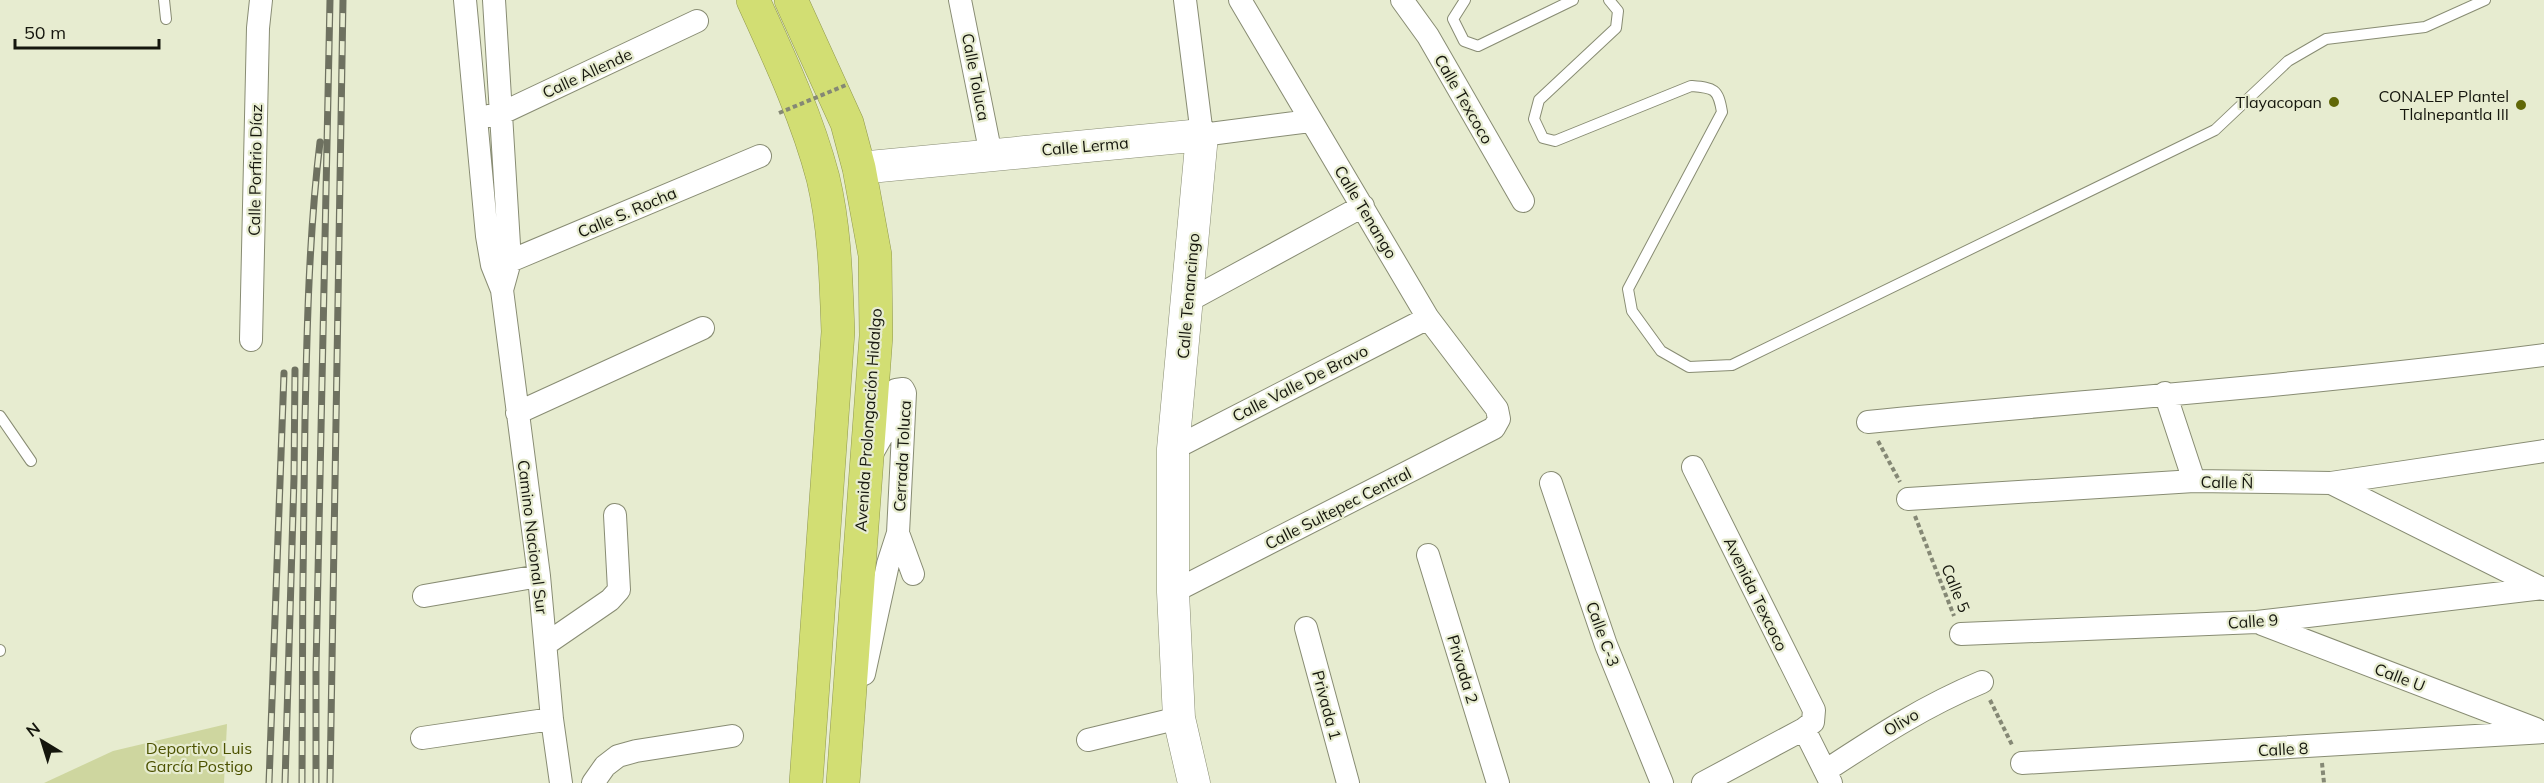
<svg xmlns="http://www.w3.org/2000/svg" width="2544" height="783" font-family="Mulish,sans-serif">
<rect width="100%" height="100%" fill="#e7ecd0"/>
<path fill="#ced69f" d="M227,724l-3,59h-180l69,-32z"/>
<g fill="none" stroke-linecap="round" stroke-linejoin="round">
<defs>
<path id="lane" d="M164,0l2,19
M1465,0l-12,19 11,22 14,5 95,-46
M1609,0l9,11 -2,17 -77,72 -5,19 9,19 12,3 136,-55c23,2 27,2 31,26l-94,177 4,22 29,40 28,16 43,-2 483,-235 73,-69 38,-22 99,-12 60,-27
M0,416l31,45
M0,650v1"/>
<path id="street" d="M465,0l22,236 5,29 10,25 37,286 13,143 9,64
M494,0l16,261 -8,29
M960,0l31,155
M1185,0l17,135 108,-14
M1402,0l26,36 95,165
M489,116l13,-3 195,-92
M498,264l12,-3 250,-105
M1188,301l175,-95
M251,340l7,-312 3,-28
M2165,393l29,88
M517,413l186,-85
M1868,422c226,-22 452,-38 676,-67
M1173,449l255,-131
M870,457l18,-32 8,-35 7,-1 2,4 -7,140 15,41
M1693,467l121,243 -1,12 -9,7 -101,54
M1551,483l55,162 56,138
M2331,483l212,106
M1908,499l286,-18 137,2 213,-32
M1428,555l70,228
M1173,592l321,-164 5,-9 -2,-10 -69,-91 -188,-318
M424,596l115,-20
M2262,624l274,105
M1306,628l42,155
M1961,634l296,-12 287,-34
M546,644l64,-44 9,-10 -4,-75
M864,674l24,-110 10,-31
M1804,729l27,54
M422,738l130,-19
M1088,740l91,-22
M2022,763l522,-31
M1825,771c52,-34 99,-65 157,-89
M593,783l12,-17 13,-10 18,-5 96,-15"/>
<path id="secondary" d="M859,168l343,-33 -29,314v143l6,126 15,65"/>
<path id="highway" d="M753,0c26,57 54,117 70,178 12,50 13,103 15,154l-32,451
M791,0l56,123 12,45 16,87 1,81 -33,447"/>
</defs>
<use href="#lane" stroke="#888c73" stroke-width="12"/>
<use href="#street" stroke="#888c73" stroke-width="24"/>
<use href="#secondary" stroke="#888c73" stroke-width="33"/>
<use href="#highway" stroke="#90984f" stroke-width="34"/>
<path stroke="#858875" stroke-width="4" stroke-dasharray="4.5 3" stroke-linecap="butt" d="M1878,441l22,41
M1915,516l39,100
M1990,700l23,47
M2322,763l2,20"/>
<use href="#lane" stroke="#fff" stroke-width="10"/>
<use href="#street" stroke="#fff" stroke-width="22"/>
<use href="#secondary" stroke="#fff" stroke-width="32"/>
<use href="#highway" stroke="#d2de73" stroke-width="33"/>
<defs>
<path id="rail" d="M269,783l15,-410
M285,783l9,-305 1,-108
M302,783c0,-121 1,-243 3,-364 2,-93 4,-185 15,-277
M316,783v-114l14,-669
M330,783l13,-783"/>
</defs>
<use href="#rail" stroke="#6e7160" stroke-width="7"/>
<use href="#rail" stroke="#e7ecd0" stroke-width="4.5" stroke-dasharray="14" stroke-linecap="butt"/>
<path stroke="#858875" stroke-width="4" stroke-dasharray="4.5 3" stroke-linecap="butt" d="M779,113l67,-28"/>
</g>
<g fill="#606707" stroke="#e7ecd0" stroke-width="2">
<circle cx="2334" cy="102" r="6"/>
<circle cx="2521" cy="105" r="6"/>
</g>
<g text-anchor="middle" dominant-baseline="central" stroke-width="4.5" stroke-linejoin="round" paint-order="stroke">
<g font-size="16" fill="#15160d" stroke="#e7ecd0">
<text transform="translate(587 73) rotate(-25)">Calle Allende</text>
<text transform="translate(976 77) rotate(79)">Calle Toluca</text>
<text transform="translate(1464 99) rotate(60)">Calle Texcoco</text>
<text transform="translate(1085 146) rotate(-5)">Calle Lerma</text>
<text transform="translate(255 170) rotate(-89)">Calle Porfirio Díaz</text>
<text transform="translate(627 212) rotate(-23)">Calle S. Rocha</text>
<text transform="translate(1366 212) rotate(59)">Calle Tenango</text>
<text transform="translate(1188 296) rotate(-85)">Calle Tenancingo</text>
<text transform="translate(1300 383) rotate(-27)">Calle Valle De Bravo</text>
<text transform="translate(868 420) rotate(-86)">Avenida Prolongación Hidalgo</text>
<text transform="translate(902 456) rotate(-87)">Cerrada Toluca</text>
<text transform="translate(2227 482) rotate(1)">Calle Ñ</text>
<text transform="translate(1338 508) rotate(-27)">Calle Sultepec Central</text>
<text transform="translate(533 537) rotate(83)">Camino Nacional Sur</text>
<text transform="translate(1956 588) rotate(68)">Calle 5</text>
<text transform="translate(1756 594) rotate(64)">Avenida Texcoco</text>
<text transform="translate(2253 621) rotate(-4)">Calle 9</text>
<text transform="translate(1603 634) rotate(70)">Calle C-3</text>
<text transform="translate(1463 669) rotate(73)">Privada 2</text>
<text transform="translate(2400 677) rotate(21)">Calle U</text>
<text transform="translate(1327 705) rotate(75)">Privada 1</text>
<text transform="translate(1901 722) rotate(-31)">Olivo</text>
<text transform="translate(2283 749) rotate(-3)">Calle 8</text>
</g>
<g font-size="16" fill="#15160d" stroke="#e7ecd0" text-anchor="end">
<text x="2509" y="96">CONALEP Plantel<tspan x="2509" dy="18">Tlalnepantla III</tspan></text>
<text x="2322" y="102">Tlayacopan</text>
</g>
<g font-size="16" fill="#4c5200" stroke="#e7ecd0">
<text x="199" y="748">Deportivo Luis<tspan x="199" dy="18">García Postigo</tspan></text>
</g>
</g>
<g transform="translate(42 741) rotate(322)" stroke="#e7ecd0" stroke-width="4.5" paint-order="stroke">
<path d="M0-4.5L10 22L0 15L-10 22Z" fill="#15160d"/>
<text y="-9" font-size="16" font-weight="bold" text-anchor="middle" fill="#15160d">N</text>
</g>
<path d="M15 39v9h144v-9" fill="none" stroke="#15160d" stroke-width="3"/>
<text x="24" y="39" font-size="18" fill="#15160d" stroke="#e7ecd0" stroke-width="4.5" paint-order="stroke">50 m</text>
</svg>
